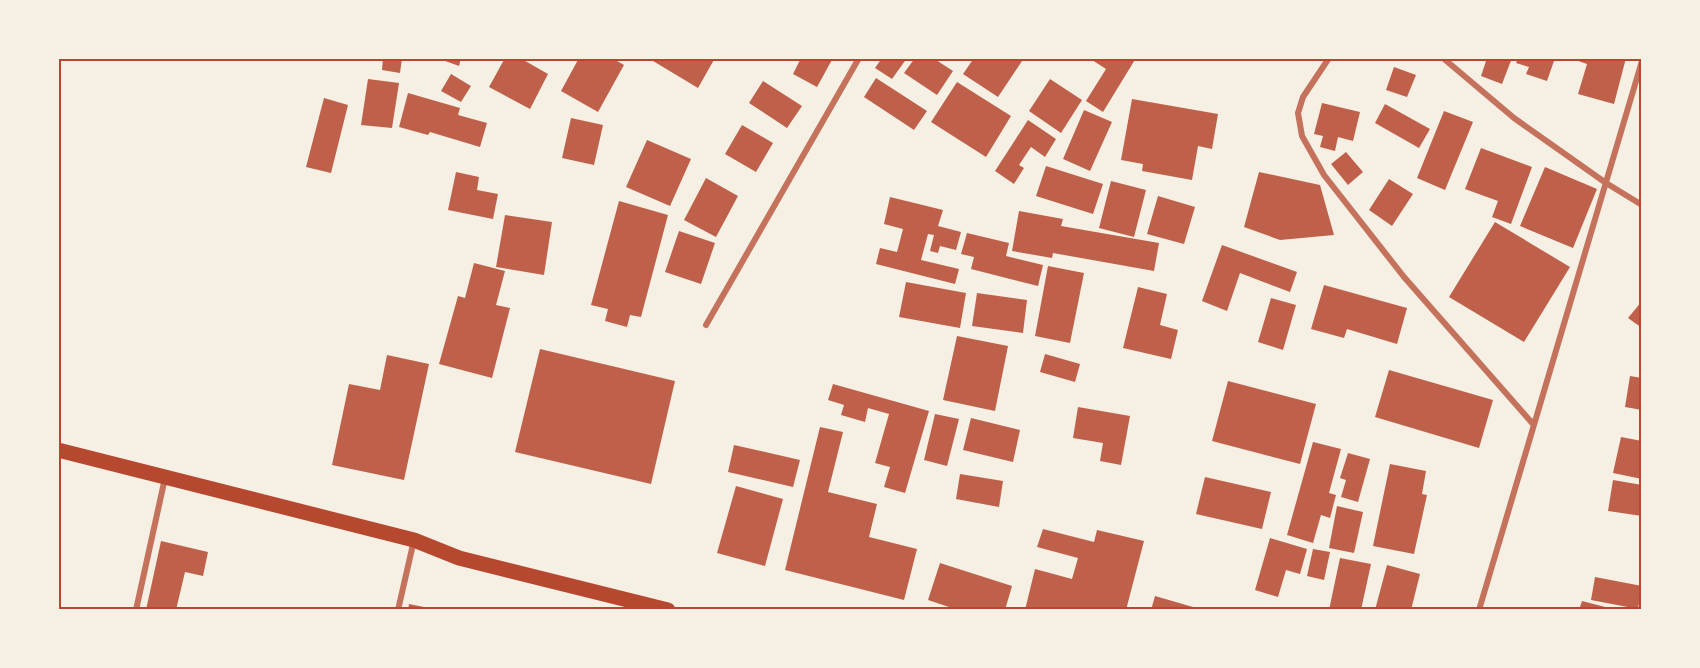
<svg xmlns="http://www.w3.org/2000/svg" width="1700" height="668" font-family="'DM Sans',sans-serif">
<rect width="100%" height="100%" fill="#f6efe4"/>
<path fill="#bf614a" d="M383,58h19l-2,15 -18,-3z
M437,58h24l-2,8z
M505,58h15l28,16 -18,35 -41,-22z
M579,58h33l12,7 -26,47 -37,-21z
M654,58h61l-17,30 -45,-27z
M801,58h32l-16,29 -24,-13z
M882,58h25l-15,21 -17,-11z
M915,58h18l20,13 -16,24 -33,-22z
M974,58h50l-26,39 -35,-23z
M1089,58h47l-33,54 -17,-11 20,-32z
M1487,58h25l-10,26 -21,-8z
M1518,58h37l-8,23 -21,-7 3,-7 -13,-4z
M1570,58h56l-12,46 -36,-10 9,-30z
M1394,67l22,8 -9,22 -21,-7z
M451,74l20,12 -10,16 -20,-11z
M876,78l51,33 -13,19 -50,-33z
M368,79l31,4 -7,45 -31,-3z
M1050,79l32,21 -21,33 -32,-22z
M763,81l39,25 -15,22 -38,-25z
M957,82l54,34 -25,41 -55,-35z
M408,93l52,15 -2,7 29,8 -7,24 -50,-15 -2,3 -29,-8z
M324,98l24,7 -17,68 -25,-6z
M1132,99l86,15 -6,35 -14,-3 -6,34 -50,-9 1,-7 -22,-4z
M1322,103l38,9 -7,29 -15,-4 -3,14 -15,-4 3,-11 -9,-2z
M1385,104l45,25 -11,19 -44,-25z
M1084,110l28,12 -22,49 -27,-12z
M1444,111l29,11 -28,68 -28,-12z
M571,118l32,7 -9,40 -32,-7z
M1028,120l28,19 -11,18 -14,-10 -12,18 5,3 -10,16 -19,-13z
M742,125l31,18 -17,29 -31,-18z
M647,140l44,19 -21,47 -44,-19z
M1481,148l51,19 -21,57 -19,-7 6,-16 -33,-12z
M1346,152l17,20 -15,13 -17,-21z
M1046,166l57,18 -10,30 -57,-18z
M1545,167l52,22 -24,59 -53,-22z
M456,172l23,5 -2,13 21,4 -5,25 -45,-9z
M1259,172l61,13 14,50 -54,5 -36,-13z
M706,178l32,18 -22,41 -32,-17z
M1389,179l24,15 -21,32 -23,-16z
M1111,181l35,9 -12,47 -35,-9z
M1158,196l37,11 -11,37 -37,-10z
M890,197l53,13 -5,16 23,6 -5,18 -16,-4 -2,7 -8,-2 4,-16 -6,-1 -7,26 38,9 -4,15 -79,-20 4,-16 17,4 6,-23 -19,-5z
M619,201l49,14 -27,102 -11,-2 -3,12 -22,-6 3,-12 -17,-4z
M1019,211l44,8 -2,7 98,17 -5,28 -101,-18 -1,5 -40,-7z
M505,215l47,7 -8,53 -48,-8z
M1495,222l75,45 -46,75 -75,-45z
M679,231l36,12 -14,41 -36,-12z
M967,233l42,10 -3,13 37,9 -5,21 -67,-17 3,-12 -13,-3z
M1222,245l75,27 -7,20 -50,-19 -13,38 -25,-10z
M474,263l31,8 -9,34 14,3 -18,70 -53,-14 19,-68 7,2z
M1048,266l36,7 -14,70 -35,-7z
M906,282l60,11 -6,35 -61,-11z
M1324,285l83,23 -10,36 -50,-15 -3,9 -33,-9z
M1138,287l29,7 -7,31 18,5 -7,29 -48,-11z
M977,293l50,7 -4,33 -51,-7z
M1271,298l25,7 -13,45 -25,-8z
M1642,301v27l-14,-10z
M957,336l51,10 -13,65 -52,-11z
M540,349l135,32 -24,103 -136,-32z
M1045,354l35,10 -5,18 -35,-10z
M387,355l42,9 -25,116 -72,-15 17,-81 31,6z
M1389,370l104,30 -14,48 -104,-31z
M1630,376l12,2v32l-17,-3z
M1228,381l88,23 -16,60 -88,-23z
M833,384l96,27 -24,82 -21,-6 6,-20 -15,-4 14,-49 -21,-6 -3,14 -24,-7 3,-10 -16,-5z
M1078,407l52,9 -9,49 -21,-4 3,-18 -30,-5z
M935,414l24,5 -12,47 -23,-6z
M971,418l49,12 -7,32 -50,-12z
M820,427l23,5 -15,60 49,12 -8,33 48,12 -13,51 -119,-30z
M1621,437l21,4v38l-29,-6z
M1313,442l28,7 -12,44 7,2 -6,23 -9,-3 -8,28 -26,-8z
M734,445l66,15 -7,27 -65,-15z
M1348,453l22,6 -12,43 -17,-5 5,-17 -6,-2z
M1390,464l36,7 -4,23 5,1 -13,59 -41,-8z
M960,474l43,7 -4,26 -43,-8z
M1205,477l66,15 -9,37 -66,-15z
M1613,480l29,5v31l-34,-5z
M736,486l47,13 -18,67 -48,-13z
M1337,506l26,6 -9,41 -25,-5z
M1043,529l51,13 3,-12 47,11 -18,69h-101l10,-41 37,10 6,-21 -41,-11z
M1270,538l37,11 -7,25 -14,-4 -8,27 -23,-7z
M161,541l47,11 -5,24 -18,-4 -9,38h-30z
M1313,549l17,3 -6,28 -17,-4z
M1340,558l31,6 -10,46h-32z
M940,563l72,23 -7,24h-47l-30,-10z
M1387,565l33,9 -9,36h-36z
M1595,577l47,9 -4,23 -47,-9z
M1155,596l45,13v1h-49z
M1582,601l31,8v1h-34z
M409,604l20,4v2h-21z"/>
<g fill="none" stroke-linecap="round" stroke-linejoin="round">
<path stroke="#c5725c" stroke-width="6" d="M1329,58l-26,39 -5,16 4,23 22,39 80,102 129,147
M1443,58l71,60 92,65 36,22
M706,325l153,-267
M136,610l29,-132
M398,610l16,-70
M1479,610l163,-549"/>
<path stroke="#b5482f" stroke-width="15" d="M58,450l356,90 45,18 209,52"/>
</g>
<rect width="1700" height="668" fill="none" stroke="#f6efe4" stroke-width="120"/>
<rect x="60" y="60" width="1580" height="548" fill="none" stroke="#b5482f" stroke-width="2"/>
</svg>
